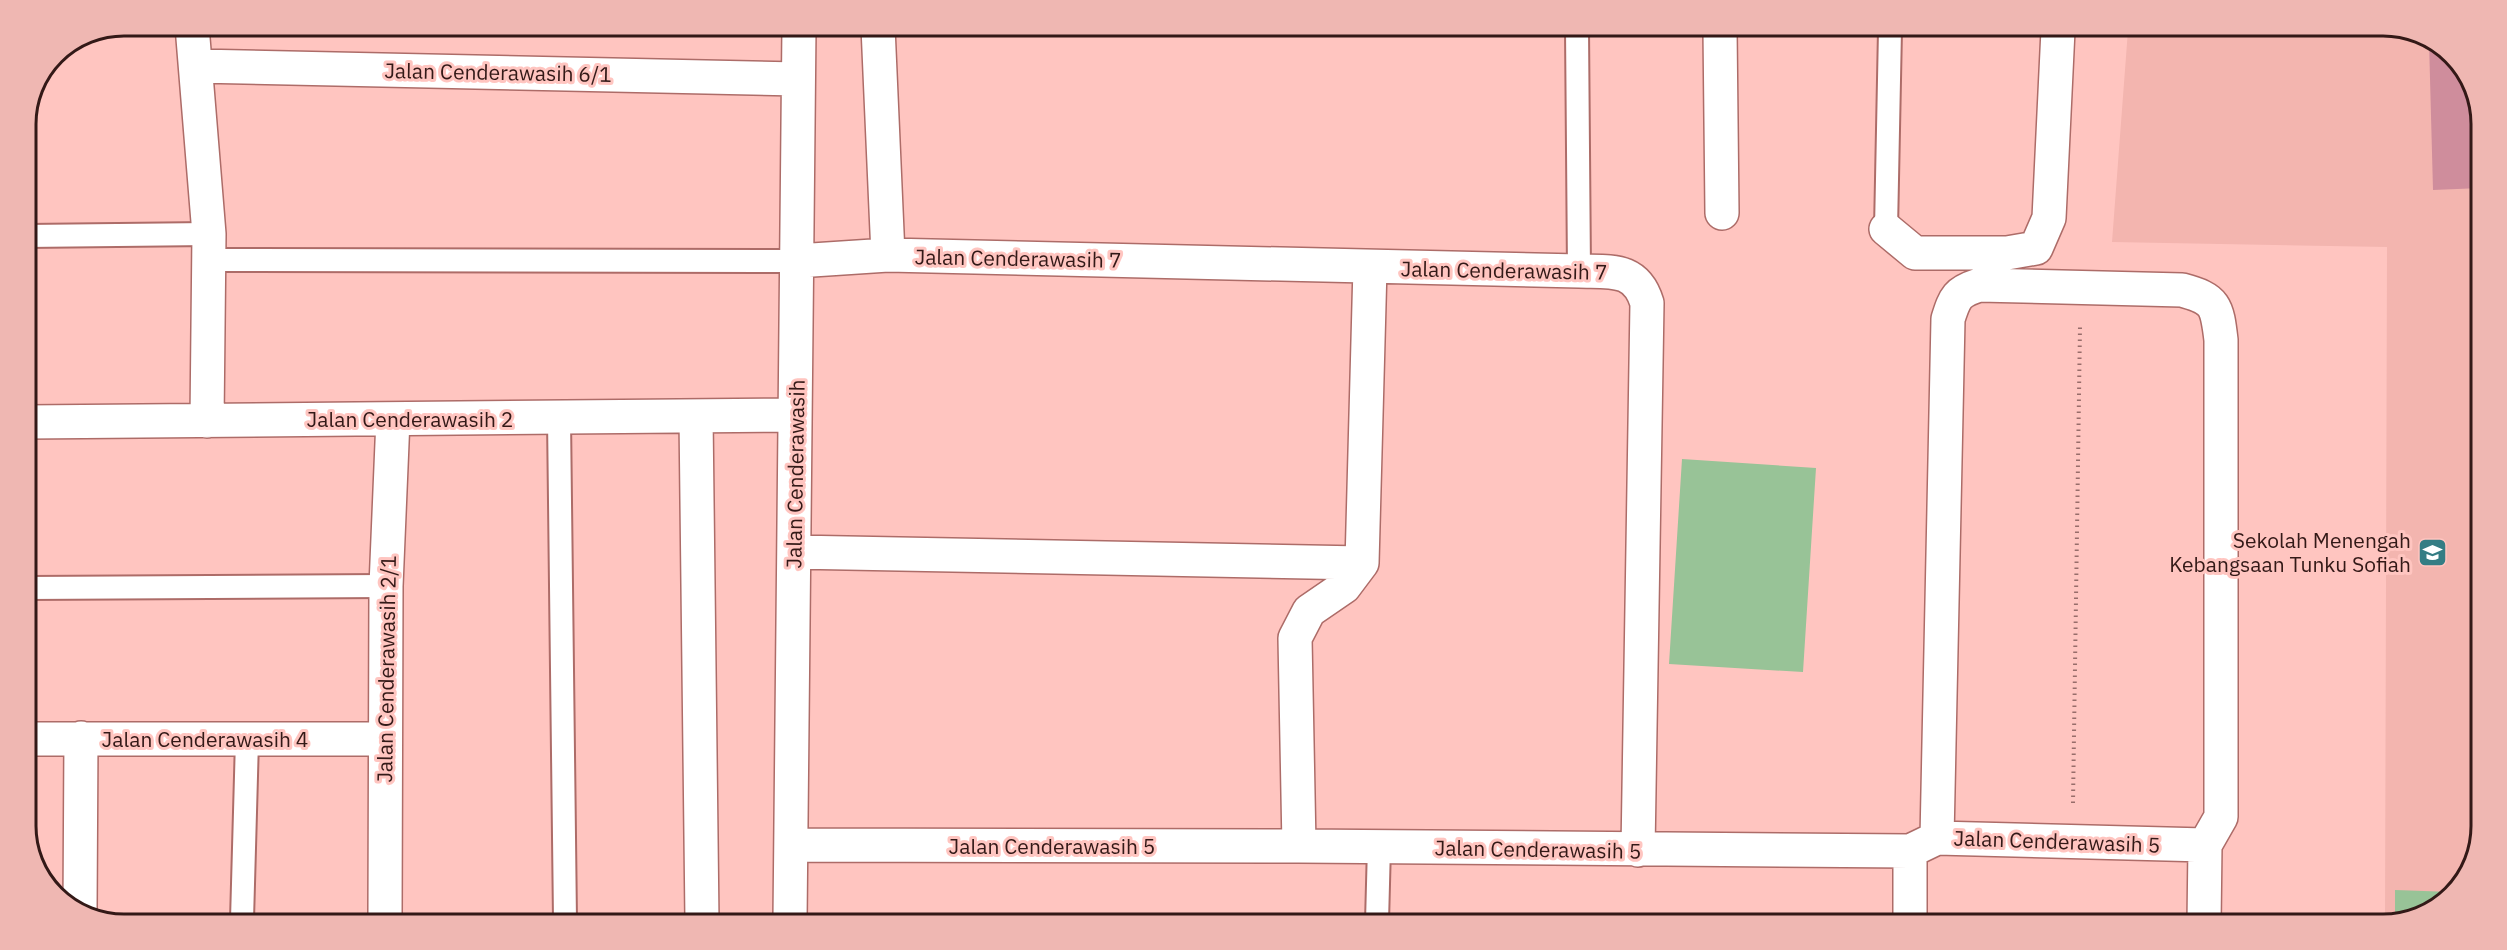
<svg xmlns="http://www.w3.org/2000/svg" width="2507" height="950" font-family="'IBM Plex Sans',sans-serif">
<rect width="100%" height="100%" fill="#ffc5c0"/>
<path fill="#f3b5af" d="M2128,30l287,1 46,33 20,53 -5,741 -33,46 -58,20 2,-677 -275,-5z"/>
<path fill="#98c397" d="M1682,459l134,9 -13,204 -134,-8z
M2395,890l57,2 -9,12 -48,16z"/>
<path fill="#cf8d9c" d="M2429,41l32,23 20,53v71l-48,2z"/>
<g fill="none" stroke-linecap="round" stroke-linejoin="round">
<defs>
<path id="service" d="M1577,29l2,242
M1886,229l4,-199
M26,236l183,-2
M209,260l588,1
M559,418l6,502
M26,588l360,-2
M242,920l5,-180
M1377,922l2,-76"/>
<path id="minor" d="M192,26l17,208 -2,187
M878,27l10,228
M1720,29l2,184
M197,66l601,13
M1886,229l29,24h92l29,-5 13,-30 9,-188
M797,261l91,-6 691,16c32,1 57,-4 68,32l-9,547
M696,416l6,505
M26,422l769,-7
M794,552l568,11
M26,739h359
M1937,838l11,-519c7,-22 9,-27 31,-34l203,5c34,9 35,16 39,50v477l-16,28 -1,79
M791,845l508,1 611,5 27,-13 268,7
M1299,846l-4,-208 14,-27 35,-24 18,-24 8,-296
M1910,851v72
M80,911l1,-173
M385,920l1,-334 7,-167
M790,921l9,-894"/>
</defs>
<use href="#service" stroke="#ad6c68" stroke-width="26"/>
<use href="#minor" stroke="#ad6c68" stroke-width="36"/>
<path stroke="#976d6a" stroke-width="4" stroke-dasharray="1.5 4.5" stroke-linecap="butt" d="M2073,803l7,-476"/>
<use href="#service" stroke="#fff" stroke-width="22"/>
<use href="#minor" stroke="#fff" stroke-width="33"/>
</g>
<defs>
<symbol id="school-square" viewBox="-11 -11 22 22"><rect x="-9" y="-9" width="18" height="18" rx="4" fill="#347d84" stroke="#ffc5c0"/><path d="M0-5L7-2L0 1L-7-2ZM-4 1L0 2.5L4 1V4Q0 6-4 4Z" fill="#fff"/></symbol>
</defs>
<g fill-rule="evenodd">
<use href="#school-square" x="2416" y="536" width="33" height="33"/>
</g>
<g text-anchor="middle" dominant-baseline="central" stroke-width="6" stroke-linejoin="round" paint-order="stroke">
<g font-size="21" fill="#331917" stroke="#ffc5c0">
<text transform="translate(498 72) rotate(1)">Jalan Cenderawasih 6/1</text>
<text transform="translate(1018 258) rotate(1)">Jalan Cenderawasih 7</text>
<text transform="translate(1504 270) rotate(1)">Jalan Cenderawasih 7</text>
<text x="410" y="419">Jalan Cenderawasih 2</text>
<text transform="translate(795 474) rotate(-89)">Jalan Cenderawasih</text>
<text transform="translate(386 669) rotate(-89)">Jalan Cenderawasih 2/1</text>
<text x="205" y="739">Jalan Cenderawasih 4</text>
<text transform="translate(2057 841) rotate(2)">Jalan Cenderawasih 5</text>
<text x="1052" y="846">Jalan Cenderawasih 5</text>
<text transform="translate(1538 849) rotate(1)">Jalan Cenderawasih 5</text>
</g>
<g font-size="21" fill="#331917" stroke="#ffc5c0" text-anchor="end">
<text x="2411" y="540">Sekolah Menengah<tspan x="2411" dy="24">Kebangsaan Tunku Sofiah</tspan></text>
</g>
</g>
<path d="M0 0H2507V950H0ZM124 36H2383A88 88 0 0 1 2471 124V826A88 88 0 0 1 2383 914H124A88 88 0 0 1 36 826V124A88 88 0 0 1 124 36Z" fill="#efb7b2" fill-rule="evenodd"/>
<path fill="none" stroke="#331917" stroke-width="3" d="M124 36H2383A88 88 0 0 1 2471 124V826A88 88 0 0 1 2383 914H124A88 88 0 0 1 36 826V124A88 88 0 0 1 124 36Z"/>
</svg>
